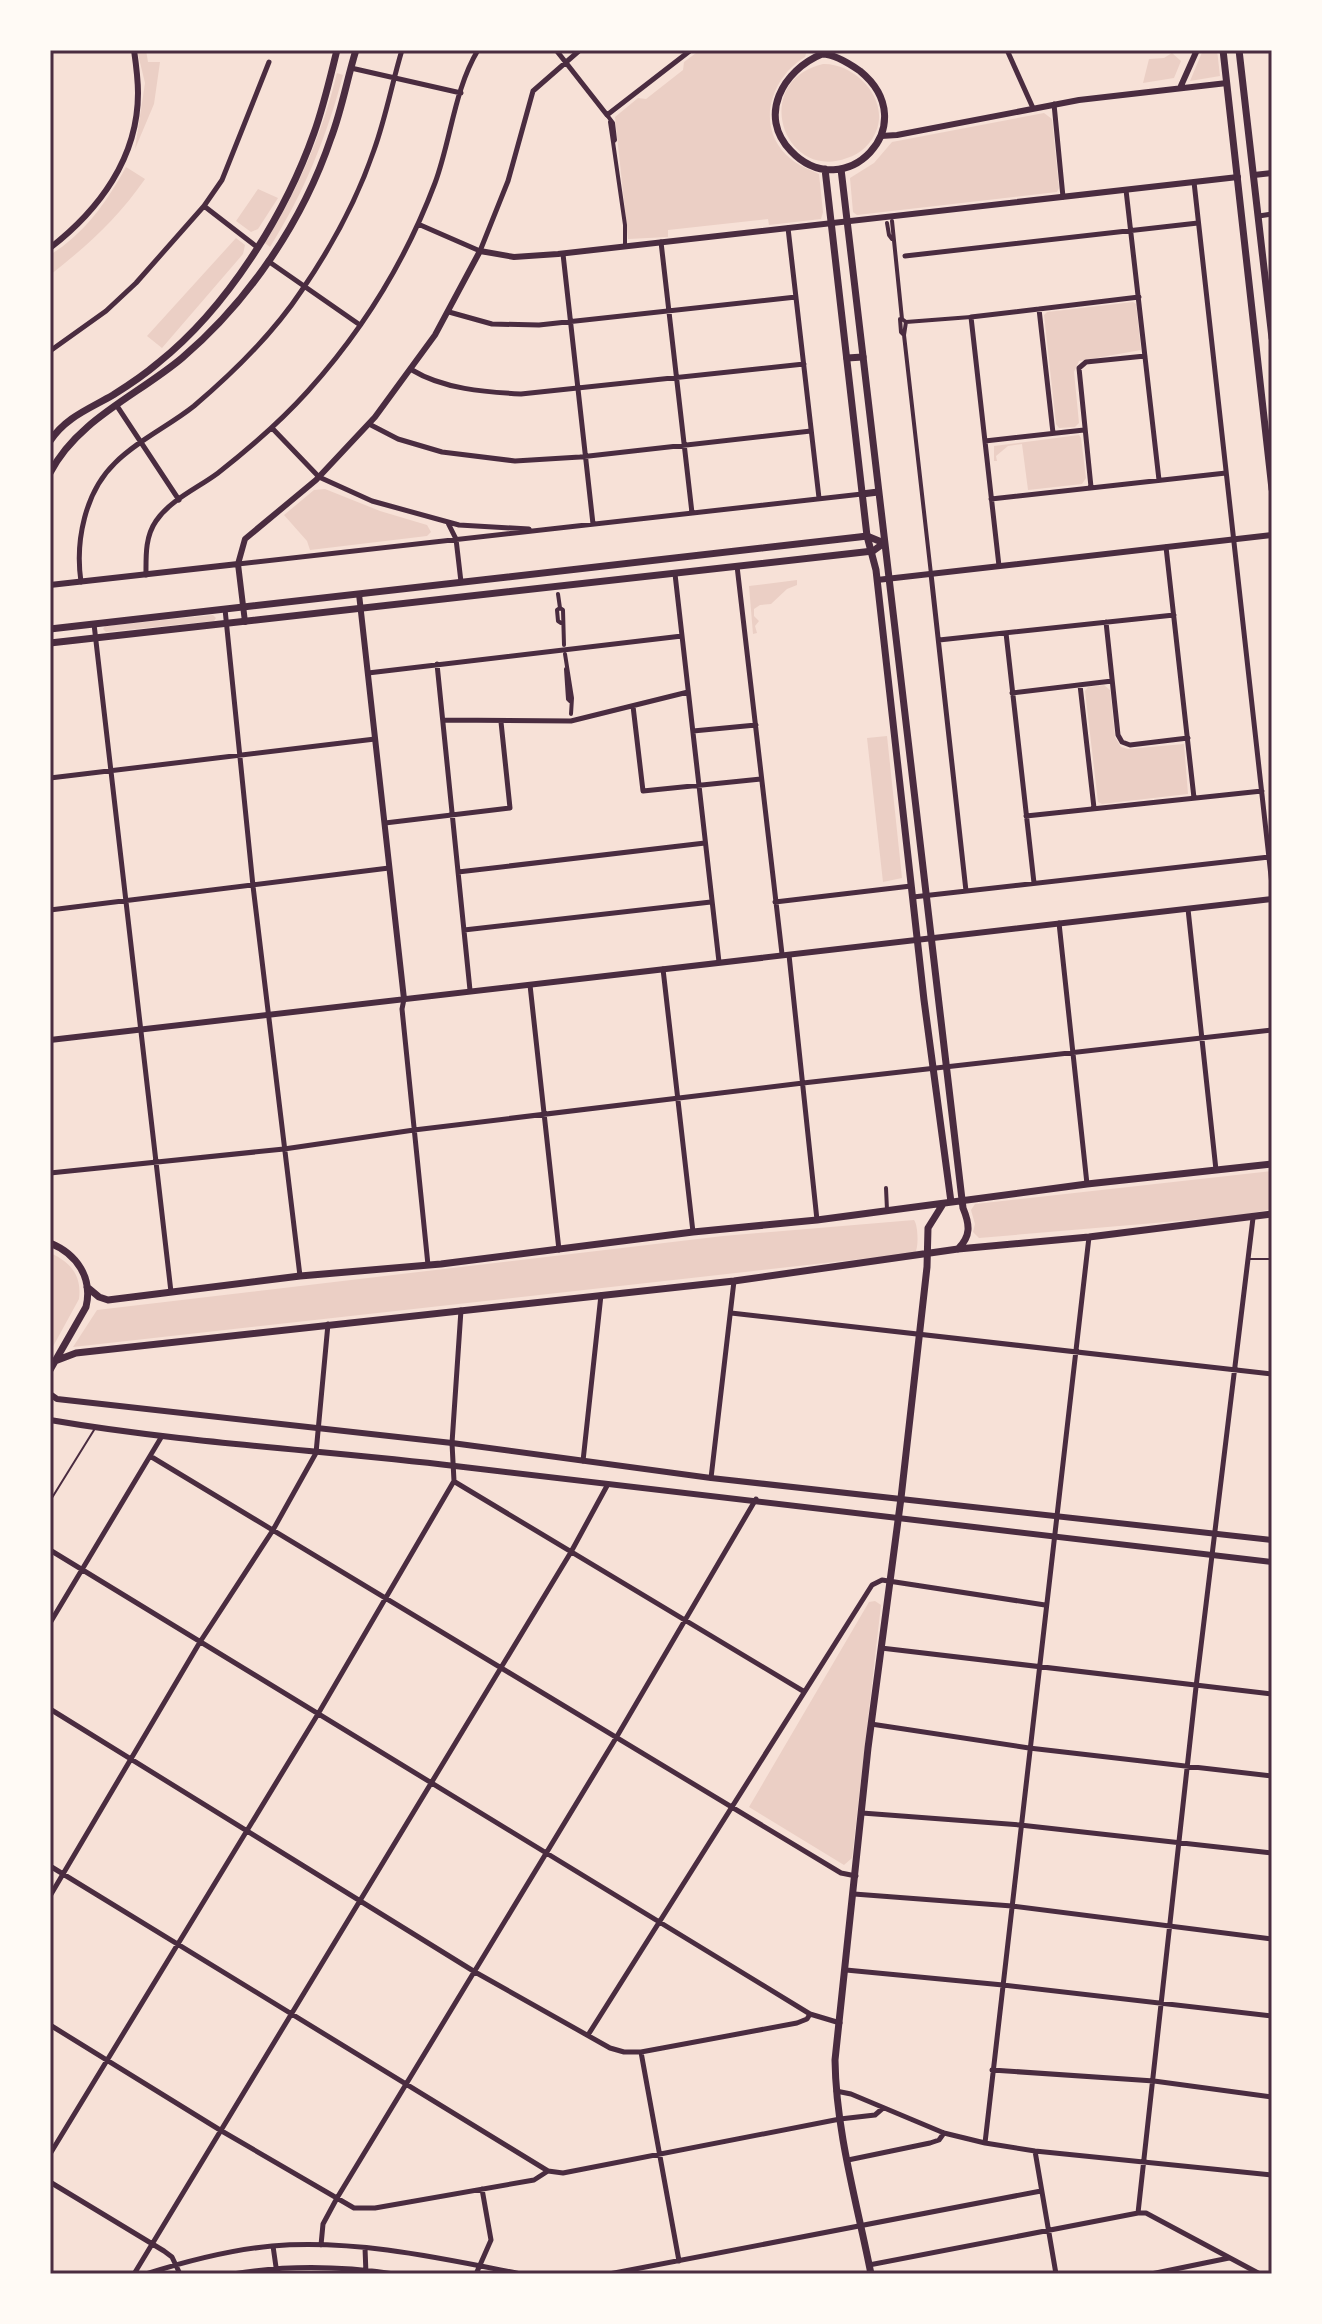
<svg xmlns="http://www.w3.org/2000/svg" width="1322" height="2324" font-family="'Roboto Serif',serif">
<rect width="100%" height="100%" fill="#f7e1d7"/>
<path fill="#ebcfc5" d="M137,50h9l2,12h12l-6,42 -19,45 10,-66z
M700,50h107l-2,7c-35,21 -51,72 -14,102 8,7 18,10 28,15l4,38 -2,7 -52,6 -1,-6 -100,11v7l-40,2 -13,-122 23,-19 8,1 37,-29 1,-8z
M1203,50h14l3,26 -30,5z
M1172,53l9,8 -7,17 -31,5 6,-24 15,-1z
M823,64c31,-1 65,33 54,65 -5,14 -16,25 -30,29 -64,24 -97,-77 -24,-94z
M337,73l6,2c-16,61 -39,118 -73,172l-5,-4c33,-54 57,-108 72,-170z
M1044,113l8,6 7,69 -2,4 -200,23 -4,-3 -3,-34 24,-15 18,-21z
M126,167l19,12c-27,39 -58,67 -95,96v-20c35,-22 56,-52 76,-88z
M258,189l20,9 -20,31 -7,3 -15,-11z
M236,238l9,7 -2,9 -81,94 -15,-12z
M1133,302l3,2 5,46 -62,11 -5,11 5,51 -4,4 -16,1 -3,-4 -12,-109 3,-3z
M1079,435l2,3 5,40 -4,6 -54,6 -6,-46 -14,2 -12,10 1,5h-3v-15z
M325,489l55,22 47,14 4,7 -4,4 -117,14 -3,-9 -23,-26 30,-25z
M797,580v5l-10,4 -16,15 -11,1 -6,4v7l5,5 -4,5 2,7 -4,1 -4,-48z
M213,615l3,3 -2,3 -108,11 -3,-3 2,-3z
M1104,685l6,5 5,47 6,10 7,2 56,-5 4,50 -86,10 -4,-2 -13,-111 3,-4z
M887,736l15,142 -19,4 -16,-144z
M1272,1171v38l-35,7 -258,22 -6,-6 2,-8 -4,-14 4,-6z
M914,1220c4,5 5,27 1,33l-842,94 24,-37 626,-74z
M50,1253c21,9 32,23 29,46l-29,53z
M875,1601l6,4 -29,253 -8,7 -95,-58 120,-205z"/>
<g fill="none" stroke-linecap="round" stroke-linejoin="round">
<path stroke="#4a2c40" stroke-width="2" d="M1249,1259h23
M50,1501l44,-71"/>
<path stroke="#4a2c40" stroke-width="4" d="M607,115l6,8 2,17 -2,2 12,83v22
M610,122l3,20
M892,221l10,98 4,3 -2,13 27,239
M887,223l2,12 3,4
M900,319l1,13 3,3
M906,322l65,-5
M558,594l2,14 3,2 1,35
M560,608l-3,2 1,11 3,2
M565,654l7,44 -1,16
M566,669l2,30 2,2
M886,1188l1,22"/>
<path stroke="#4a2c40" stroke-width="5" d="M556,50l51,65 84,-65
M1007,50l26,58
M351,68l110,25
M1054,104l9,93
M1194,182l78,703
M1126,190l33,290
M204,206l53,41
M1259,216l13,-2
M418,224l62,27 28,-70 25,-90 47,-41
M788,228l31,270
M661,242l31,271
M563,254l30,270
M905,256l293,-33
M268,261l92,64
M1039,309l14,124
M449,312l43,12 47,1 257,-28
M50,351l56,-40 30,-28 68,-77 18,-26 47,-118
M412,370c31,19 73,22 109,24l283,-30
M117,406l62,94
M369,424l29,15 44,13 73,9 65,-4 231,-26
M272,428l47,49 53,24 87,24 70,4
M985,441l99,-11
M1091,487l-12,-119 7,-6 59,-6
M991,499l235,-26
M448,523l8,16 5,43
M1166,547l28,251
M238,564l624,-70
M737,566l45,388
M999,566l-28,-249 168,-20
M675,574l44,388
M931,574l35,317
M146,575c0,-19 -1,-38 10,-54 14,-21 42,-33 62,-48 32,-25 63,-52 90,-82 55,-61 98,-131 127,-208 16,-43 19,-93 43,-133
M81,582c-6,-41 4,-90 34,-119 23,-23 54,-37 79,-57 40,-34 79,-72 108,-116 30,-44 55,-90 72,-140 12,-33 18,-67 28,-100
M225,609l28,277 47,390
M1106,622l12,113 4,7 8,3 58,-7
M94,624l77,668
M1006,633l28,250
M939,640l235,-25
M437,664l33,326
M368,673l314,-37
M1080,685l14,123
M1012,693l100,-12
M633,706l10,85 118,-12
M444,720l127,1 117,-29
M693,731l63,-6
M50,778l325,-39
M1026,816l236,-25
M385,823l125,-15 -9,-86
M458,872l247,-29
M913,897l356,-40
M775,902l136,-16
M1188,909l28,261
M50,910l339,-42
M1059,923l28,261
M464,930l247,-28
M789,955l28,265
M663,969l30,263
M530,985l29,265
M404,999l-2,10 26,256
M50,1173l234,-24 130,-19 389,-47 469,-53
M731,1313l541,61
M150,1456l691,417 15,3
M583,1461l18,-166
M711,1478l23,-197
M455,1482l348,209
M50,1550l760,464 30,9
M50,1623l112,-187
M881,1648l391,46
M50,1709l425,263 135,76 14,4h17l156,-29 10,-4 3,-5
M871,1724l158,24 243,28
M862,1813l158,12 252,28
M50,1866l498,305 15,2 277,-54 35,-4 8,-7
M854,1894l158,12 260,33
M50,1896l150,-254 73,-112 43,-77 12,-129
M846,1970l157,15 269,31
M50,2025l170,105 134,78h21l159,-28 14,-9
M588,2035l284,-450 10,-5 163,25
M641,2052l38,209
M992,2070l162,11 118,16
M836,2091l15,3 93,39 41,10 50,8 237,24
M985,2143l104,-906
M1035,2151l21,123
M50,2154l268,-440 136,-233 -2,-38 9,-133
M848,2160l82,-17 9,-3 5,-7
M50,2182l114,69 8,6 8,17
M1138,2213l58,-526 57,-469
M321,2245l2,-21 14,-26 279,-460 140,-239
M273,2246l4,28
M365,2248l1,26
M869,2265l269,-52h8l114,61
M134,2274l437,-722 37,-68
M146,2274c41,-13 83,-24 126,-28 83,-7 168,12 249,28
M233,2274c53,-9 108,-8 161,0
M476,2274l15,-34 -9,-51
M609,2274l432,-83
M1151,2274l78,-16"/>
<path stroke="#4a2c40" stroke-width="6" d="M1180,88l17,-38
M881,136l16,-1 182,-35 148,-17
M1254,175l18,-2
M50,248c49,-38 88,-90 88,-155 0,-14 -2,-29 -4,-43
M877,580l395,-45
M50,585l188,-21
M359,594l45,405
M245,622l-7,-58 7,-25 71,-59 59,-63 60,-82 45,-84 34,6 44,-3 680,-77
M50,1040l1222,-141
M50,1394l7,5 395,44 259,35 561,62
M50,1420c134,23 270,30 405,46 273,30 545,64 817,96"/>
<path stroke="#4a2c40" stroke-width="7" d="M1223,50l49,439
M1239,50l33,288
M847,358l16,-1
M50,441c16,-24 39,-32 63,-46 16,-10 31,-20 45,-32 69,-55 127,-148 156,-230 10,-28 16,-55 23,-83
M50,473c27,-53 88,-78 132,-115 67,-57 121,-137 149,-220 11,-29 16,-59 25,-88
M862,494l16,-2
M50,629l809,-92 8,-1 17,7
M50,643l823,-92 11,-8"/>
<path stroke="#4a2c40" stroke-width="7" d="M822,54c12,0 28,10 38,17 66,54 -16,136 -69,80 -34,-35 -8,-81 31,-97z
M825,169l42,367 9,34 48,430 27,202
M841,169l122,1039c7,17 8,28 -5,41
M50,1243c27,11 43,35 36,64l-36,63
M87,1287l12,10 9,3 192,-24 141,-12 252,-32 124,-12 270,-36 185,-20
M55,1361l21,-8 658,-72 224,-32 131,-12 183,-23
M871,2274c-14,-71 -35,-142 -36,-214l33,-312 33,-250 26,-231 1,-39 15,-24"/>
</g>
<rect width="1322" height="2324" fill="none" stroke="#fffaf5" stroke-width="104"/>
<rect x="52" y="52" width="1218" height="2220" fill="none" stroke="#4a2c40" stroke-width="3"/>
</svg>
